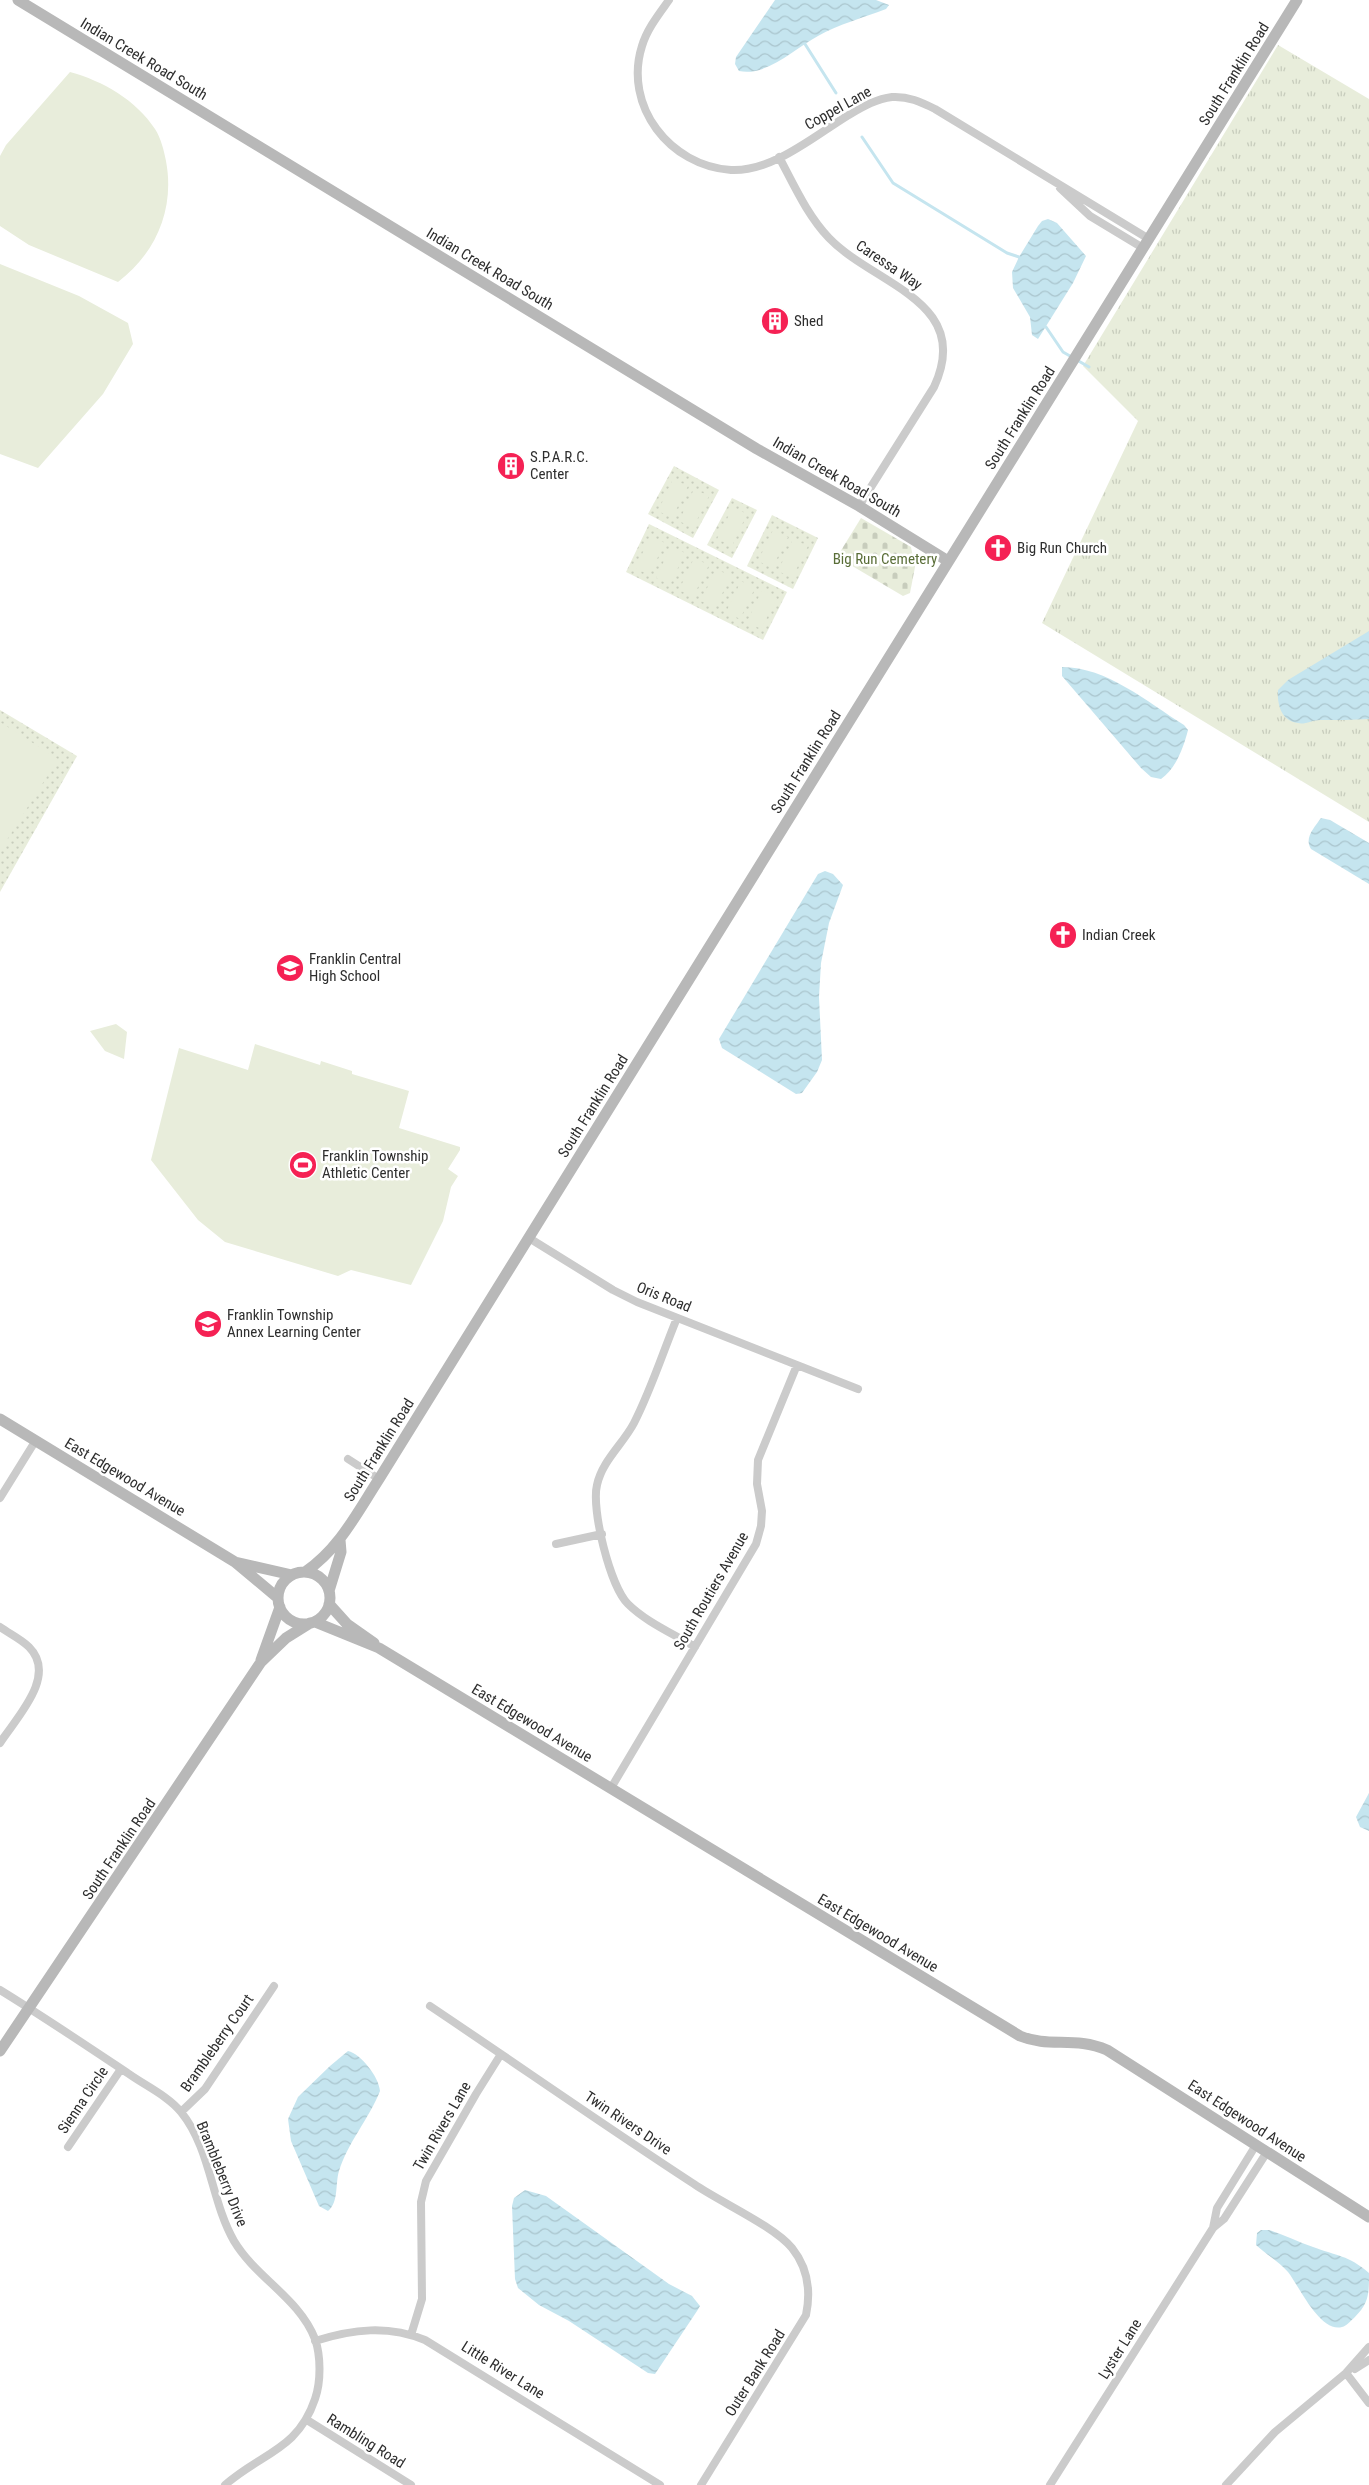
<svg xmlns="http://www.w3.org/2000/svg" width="1369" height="2485" font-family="'Roboto Condensed',sans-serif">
<defs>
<pattern id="grass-tufts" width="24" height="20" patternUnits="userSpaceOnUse" patternTransform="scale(1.25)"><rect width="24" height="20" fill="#e8eddb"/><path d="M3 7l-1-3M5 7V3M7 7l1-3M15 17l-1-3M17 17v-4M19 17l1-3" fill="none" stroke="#c7ccbc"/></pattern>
<pattern id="cemetery-stones" width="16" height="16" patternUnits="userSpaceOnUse" patternTransform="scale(1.25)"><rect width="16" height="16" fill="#e8eddb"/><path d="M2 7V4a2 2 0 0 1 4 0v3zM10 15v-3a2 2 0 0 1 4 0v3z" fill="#c7ccbc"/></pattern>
<pattern id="park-dots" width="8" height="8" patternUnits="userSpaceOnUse" patternTransform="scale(1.25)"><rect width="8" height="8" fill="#e8eddb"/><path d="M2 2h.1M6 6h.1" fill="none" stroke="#c7ccbc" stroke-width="1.8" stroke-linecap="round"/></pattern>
<pattern id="water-waves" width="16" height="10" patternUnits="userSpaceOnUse" patternTransform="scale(1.25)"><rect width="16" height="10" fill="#c5e5ef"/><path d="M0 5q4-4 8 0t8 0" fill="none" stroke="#aac5cd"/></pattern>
</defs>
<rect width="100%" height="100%" fill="#fff"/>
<path fill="url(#grass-tufts)" d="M1278,45l91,54v723l-327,-199 96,-202 -55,-55z"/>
<path fill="url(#cemetery-stones)" d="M861,518l50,29 4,20 -5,26 -7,3 -66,-39z"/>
<path fill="url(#park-dots)" d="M674,466l45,24 -26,48 -45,-24z
M732,498l25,12 -25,48 -25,-13z
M772,515l46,23 -25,51 -46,-23z
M649,524l138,68 -24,48 -137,-68z
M0,710l77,46 -77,136z"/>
<path fill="#e8eddb" d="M70,72c33,9 66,28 85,57 6,9 9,22 11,32 9,48 -10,92 -48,121l-89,-37 -29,-19v-70l6,-11z
M0,264l79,32 49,27 5,21 -30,50 -65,74 -38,-14z
M673,479l15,7 -16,32 -14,-7z
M694,489l15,7 -16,32 -14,-7z
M733,507l14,7 -15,32 -15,-7z
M773,530l15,7 -16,31 -14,-7z
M651,536l14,7 -16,32 -14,-7z
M793,539l15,7 -16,32 -14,-7z
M671,546l14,7 -15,32 -14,-7z
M694,558l15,7 -16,32 -14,-7z
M716,569l15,7 -16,32 -14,-7z
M741,581l14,7 -15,31 -14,-7z
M762,590l15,8 -16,31 -14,-7z
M0,722l58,37 -58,92z
M116,1024l11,8 -3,27 -19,-8 -15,-20z
M255,1044l65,21 1,-4 31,10v3l57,17 -10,37 61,19v3l-12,19 10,7 -7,11 -8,34 -32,64 -60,-15 -13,6 -113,-34 -27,-22 -47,-60 28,-112 69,22z"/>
<path fill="url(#water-waves)" d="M775,0h101l13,5 -3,4c-23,9 -47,15 -68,27 -23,12 -51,41 -79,35l-4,-7 1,-7z
M1048,219l9,4 29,33 -13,27 -35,56 -6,-4 -2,-18 -17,-29 -1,-16 7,-15 19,-31 4,-5z
M1369,631v88c-16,1 -31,1 -47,1 -8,-1 -17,5 -24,3 -17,-2 -21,-19 -20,-33l10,-10z
M1062,667c45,0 85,35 122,58l4,5c-4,16 -12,39 -27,49l-10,-2 -10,-9 -79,-92z
M1321,818l9,2 39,23v41l-58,-35c-7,-11 3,-21 10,-31z
M825,871l8,3 10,11 -14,38 -8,40 -2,34 3,63 -5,12 -15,21 -6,1 -74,-46 -3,-9 99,-165z
M1369,1793v38l-9,-4 -4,-10z
M348,2051c13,3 31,26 32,40 -11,28 -32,51 -41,80 -4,13 0,31 -11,40l-9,-5 -28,-65 -3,-22 10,-22 32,-31z
M525,2190l21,6 123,88 23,12 8,10 -3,5 -42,63 -7,-1 -79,-52 -30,-16 -21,-17 -3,-9 -3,-73 2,-8z
M1261,2230h8c15,5 29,12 44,17 24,9 35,8 56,26 0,22 0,30 -15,45 -4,3 -7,8 -12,9 -22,6 -43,-41 -54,-55 -9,-10 -22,-18 -32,-27l1,-12z"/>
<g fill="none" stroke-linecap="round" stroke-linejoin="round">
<path stroke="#c5e5ef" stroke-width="3" d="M805,44l31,49
M862,137l31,46 114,70 12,4
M1046,327l17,25 26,15"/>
<path stroke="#cbcbcb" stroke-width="8" d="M669,0c-10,14 -22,29 -27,46 -19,60 28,120 89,124 41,2 82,-33 116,-54 14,-8 28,-17 45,-19 16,-1 29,5 43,12l214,130
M779,157c15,28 28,58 50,81 45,47 145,63 105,149l-75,119
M1060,188l30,28 53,32
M529,1238l84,52 24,12 221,87
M677,1318c-14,34 -26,72 -43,105 -11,21 -32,38 -37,62 -6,24 13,101 31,119 18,18 46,30 67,43
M348,1459l31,20
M0,1498l36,-58
M556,1544l46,-10
M0,1627c10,7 21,12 29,20 29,29 -13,71 -29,96
M611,1788l145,-244 5,-18 1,-15 -5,-27 1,-24 39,-95
M0,1990c44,27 87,56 129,84 17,12 39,22 52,38 30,37 30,89 53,129 22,37 65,57 81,98 6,17 6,43 0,60 -17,51 -54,54 -90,86
M430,2006c88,59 175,120 264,178 26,18 80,42 98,64 16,20 19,43 14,67l-105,170
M181,2112l24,-23 69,-103
M68,2147l53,-78
M1213,2228l4,-20 39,-63
M411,2335l11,-36 -1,-97 5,-21 50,-87 25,-40
M315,2341c38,-12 73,-16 110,-1l235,145
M1355,2369l14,-9
M1346,2373l23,30
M307,2420l104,65
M1050,2485l163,-257 11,-9 43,-67
M1226,2485l49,-53 71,-59 23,-26"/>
<path stroke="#b8b8b8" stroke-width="11" d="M18,0l739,449 102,57 89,55
M0,1419l235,143 43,36
M235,1562l57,13
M305,1572c34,-23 52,-59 74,-93l918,-1479
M278 1598a26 26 0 1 1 52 0a26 26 0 1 1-52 0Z
M329,1591l12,-39 -1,-12
M329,1604l18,20 27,19
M315,1622l64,26 641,388c29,12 55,0 87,14l262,167
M261,1660l19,-53
M0,2051l261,-389 25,-24 24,-15"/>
</g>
<defs>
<symbol id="building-disc" viewBox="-11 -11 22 22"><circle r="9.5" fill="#f52154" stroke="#fff"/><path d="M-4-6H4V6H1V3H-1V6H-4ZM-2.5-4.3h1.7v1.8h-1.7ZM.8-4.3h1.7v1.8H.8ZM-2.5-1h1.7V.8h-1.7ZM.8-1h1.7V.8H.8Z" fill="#fff"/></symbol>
<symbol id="church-disc" viewBox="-11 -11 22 22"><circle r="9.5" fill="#f52154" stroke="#fff"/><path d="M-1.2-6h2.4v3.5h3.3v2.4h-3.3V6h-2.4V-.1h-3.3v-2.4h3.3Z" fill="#fff"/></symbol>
<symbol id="school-disc" viewBox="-11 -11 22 22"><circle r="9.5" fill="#f52154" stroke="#fff"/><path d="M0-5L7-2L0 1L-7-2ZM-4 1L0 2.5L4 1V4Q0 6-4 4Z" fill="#fff"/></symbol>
<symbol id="stadium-disc" viewBox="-11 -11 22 22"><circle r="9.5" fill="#f52154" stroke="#fff"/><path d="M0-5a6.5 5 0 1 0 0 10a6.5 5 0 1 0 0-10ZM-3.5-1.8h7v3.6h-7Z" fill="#fff"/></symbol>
</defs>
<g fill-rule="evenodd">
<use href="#building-disc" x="759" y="305" width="32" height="32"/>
<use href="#building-disc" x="495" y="450" width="32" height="32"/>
<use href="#church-disc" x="982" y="532" width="32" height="32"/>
<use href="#church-disc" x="1047" y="919" width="32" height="32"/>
<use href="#school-disc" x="274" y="952" width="32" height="32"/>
<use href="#stadium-disc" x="287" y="1149" width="32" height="32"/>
<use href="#school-disc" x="192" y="1308" width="32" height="32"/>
</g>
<g text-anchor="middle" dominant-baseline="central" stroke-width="5" stroke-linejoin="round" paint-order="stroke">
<g font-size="15" fill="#2e2e2e" stroke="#fff">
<text transform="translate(144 59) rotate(31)">Indian Creek Road South</text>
<text transform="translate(1234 74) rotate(-58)">South Franklin Road</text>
<text transform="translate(838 108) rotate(-29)">Coppel Lane</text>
<text transform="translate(889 265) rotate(34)">Caressa Way</text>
<text transform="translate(490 269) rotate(31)">Indian Creek Road South</text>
<text transform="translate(1020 418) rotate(-58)">South Franklin Road</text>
<text transform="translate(837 477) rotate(30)">Indian Creek Road South</text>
<text transform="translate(806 762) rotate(-58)">South Franklin Road</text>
<text transform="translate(593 1106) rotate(-58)">South Franklin Road</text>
<text transform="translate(664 1297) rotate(22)">Oris Road</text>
<text transform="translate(379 1450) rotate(-58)">South Franklin Road</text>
<text transform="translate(125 1477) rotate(31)">East Edgewood Avenue</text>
<text transform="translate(711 1591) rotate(-60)">South Routiers Avenue</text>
<text transform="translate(532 1723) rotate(31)">East Edgewood Avenue</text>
<text transform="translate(119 1849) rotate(-56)">South Franklin Road</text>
<text transform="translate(878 1933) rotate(31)">East Edgewood Avenue</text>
<text transform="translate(217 2043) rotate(-55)">Brambleberry Court</text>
<text transform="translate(83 2100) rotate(-56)">Sienna Circle</text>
<text transform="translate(1247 2121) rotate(33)">East Edgewood Avenue</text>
<text transform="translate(628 2123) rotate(34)">Twin Rivers Drive</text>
<text transform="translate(442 2126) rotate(-60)">Twin Rivers Lane</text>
<text transform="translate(222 2174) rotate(68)">Brambleberry Drive</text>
<text transform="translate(1120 2349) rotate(-58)">Lyster Lane</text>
<text transform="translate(503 2370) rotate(32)">Little River Lane</text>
<text transform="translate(755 2373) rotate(-58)">Outer Bank Road</text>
<text transform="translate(366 2441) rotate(32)">Rambling Road</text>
</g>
<g font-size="15" fill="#2e2e2e" stroke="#fff" text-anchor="start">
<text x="794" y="321">Shed</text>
<text x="530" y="457">S.P.A.R.C.<tspan x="530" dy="17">Center</tspan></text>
<text x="1017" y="548">Big Run Church</text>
<text x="1082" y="935">Indian Creek</text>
<text x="309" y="959">Franklin Central<tspan x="309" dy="17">High School</tspan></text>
<text x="322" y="1156">Franklin Township<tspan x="322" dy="17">Athletic Center</tspan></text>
<text x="227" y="1315">Franklin Township<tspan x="227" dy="17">Annex Learning Center</tspan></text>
</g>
<g font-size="15" fill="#5a6e38" stroke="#fff">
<text x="885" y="559">Big Run Cemetery</text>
</g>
</g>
</svg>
